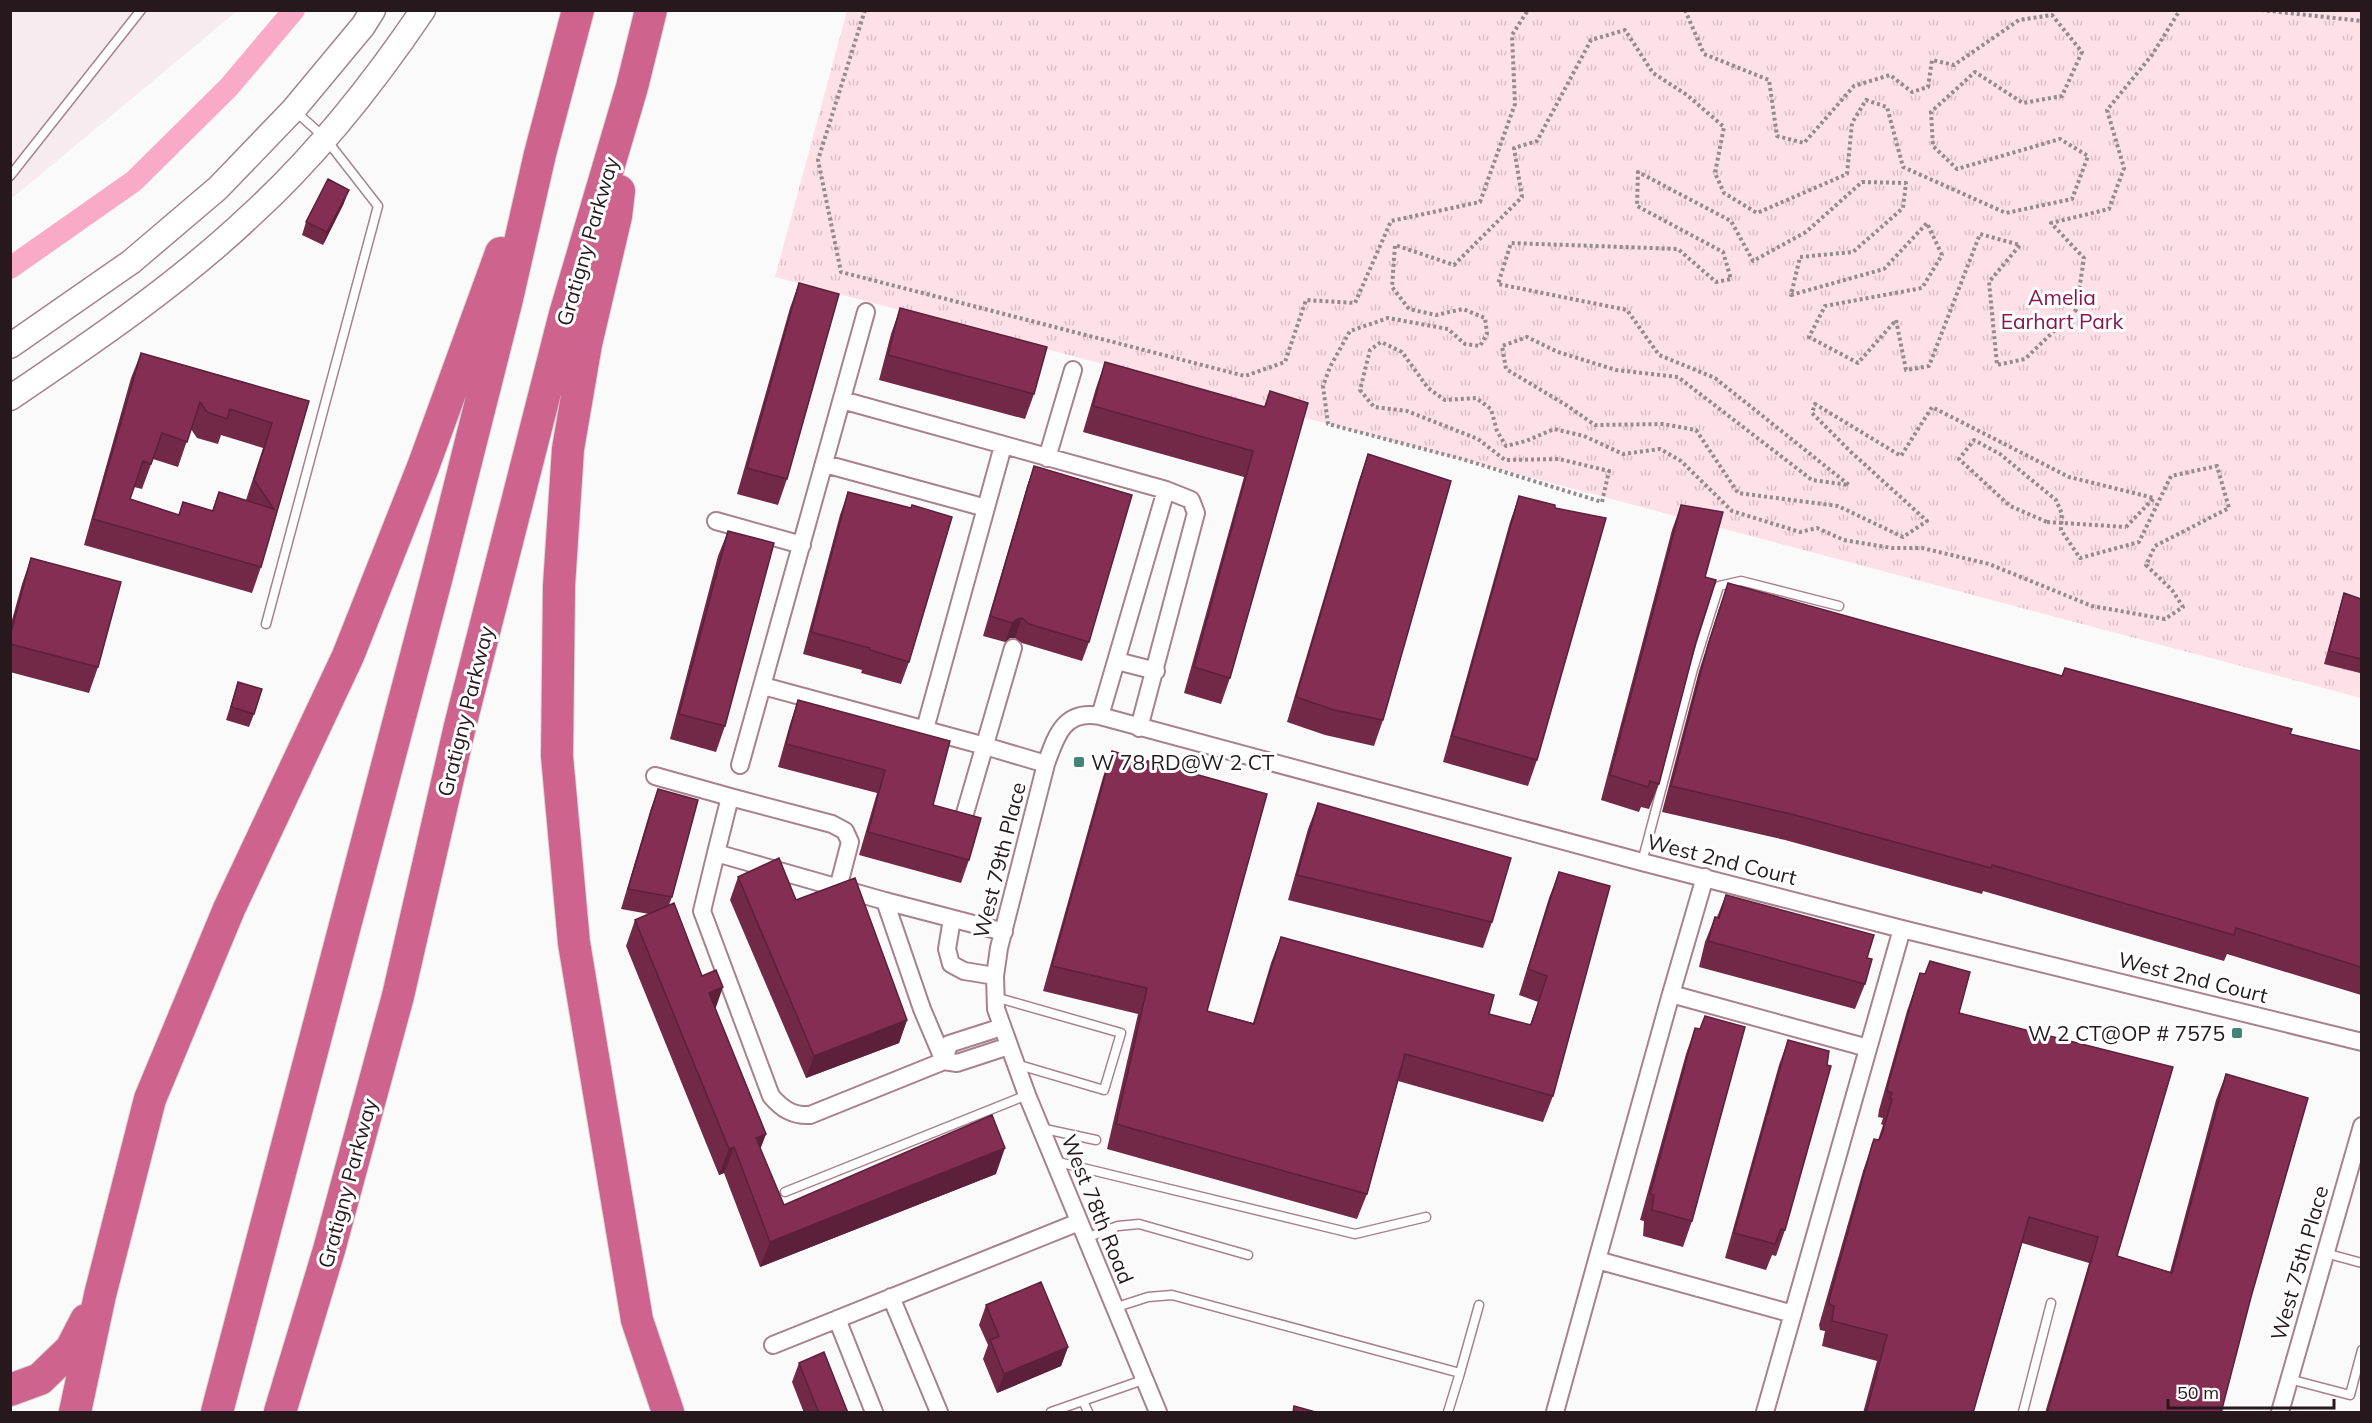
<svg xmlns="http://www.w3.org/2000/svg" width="2372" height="1423" font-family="Mulish,sans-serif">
<defs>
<pattern id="park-tufts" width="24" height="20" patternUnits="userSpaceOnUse" patternTransform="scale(1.5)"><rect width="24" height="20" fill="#fee0e9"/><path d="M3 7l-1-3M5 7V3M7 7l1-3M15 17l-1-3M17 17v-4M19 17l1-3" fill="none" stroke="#dabfc7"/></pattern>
</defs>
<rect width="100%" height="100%" fill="#fafafa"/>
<path fill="#f6ecef" d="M11,11h226l-226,188z"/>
<path fill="url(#park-tufts)" d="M847,11h1514v687l-1586,-421z"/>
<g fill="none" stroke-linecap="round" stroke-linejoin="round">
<path stroke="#f9aac6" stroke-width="22" d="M10,268l124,-87 95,-94 65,-77"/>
<defs>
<path id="lane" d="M10,176l131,-166
M266,624l112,-418 -53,-68 -31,-28
M1642,862l51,-193 26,-83 22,-5 98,25
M995,997l126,36 -17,57 -88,-26
M1040,1128l56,12
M1054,1161l301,73 71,-17
M785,1192l242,-97
M1086,1238l32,-12 21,-2 109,31
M2325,1253l37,10
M1114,1308l34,-11 24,-2 288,78 19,-68
M2289,1379l61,16 12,-45
M1083,1401l5,11
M1051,1412l92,-32
M1448,1412l12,-39
M2023,1412l28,-109"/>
<path id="street" d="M842,400l324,90 25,10 5,13 -57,215
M1047,458l26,-88
M825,464l161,44
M716,521l86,24
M1117,661l39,10
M763,686l222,60 61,18
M1100,716l66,-226
M925,729l78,-283
M740,765l126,-453
M655,776l75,21
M961,827l52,-179
M716,853l169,48 37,108 22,52 -134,54c-17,1 -28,-6 -39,-19l-69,-185z
M716,853l14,-56 102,27 13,7 5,11 -12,46
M885,901l119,31
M952,919l-5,30 4,15 13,7 31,5
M1671,994l34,-117
M1002,1027l-53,17 -5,17 13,2 52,-17
M891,1297l48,115
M1793,1314l-196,-54 74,-266 197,54
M837,1319l37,93
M773,1345l306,-123
M1158,1412l-131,-317 -31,-86 -1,-33 4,-28 47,-184c10,-28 18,-55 54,-48l542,146 260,67 460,113
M1555,1412l42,-152
M1765,1412l137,-483
M2280,1412l82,-286"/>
<path id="secondary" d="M10,346l121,-84 87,-74 76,-79 69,-83 10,-16
M10,398c83,-56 167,-113 240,-182 66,-60 123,-132 173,-206"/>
<path id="highway" d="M619,191l-3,25 -30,128 -18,105 -9,137 -2,170 17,187 63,377 31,92
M10,1390l30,-11 31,-30 15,-29
M75,1412l25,-117 50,-196 79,-190 119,-253 75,-189 78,-214
M217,1412l220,-836 70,-277 33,-145 38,-144
M280,1412l49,-162 69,-254 62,-270 105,-412 67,-227 19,-77"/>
</defs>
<use href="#lane" stroke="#a7828e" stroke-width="11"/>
<use href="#street" stroke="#a7828e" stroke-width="20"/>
<use href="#secondary" stroke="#a7828e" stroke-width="27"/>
<use href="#highway" stroke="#d8d5d6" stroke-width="34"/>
<path stroke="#938c8e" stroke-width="4" stroke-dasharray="3 3" stroke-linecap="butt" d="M865,10l-47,150 23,112 404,104 40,-14 21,-62 49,3 36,-82 89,-19 35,-98 -3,-69 16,-25
M1685,10l19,44 65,26 8,56 27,7 50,-57 36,-11 22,17 16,-5 4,-27 22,5 65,-45 33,-5 30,37 -20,44 -39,7 -48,-31 -44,40 2,34 24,23 103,-30 28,17 -16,43 -66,14 -103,-46 -16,-60 -21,-7 -14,23 -5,51 -90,39 -33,-20 -9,-20 9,-46 -37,-32 -34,-22 -28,-43 -34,10 -54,101 -23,7 8,49 -68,68 -59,-20 -3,42 17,22 27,6 27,-6 22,9 2,16 -7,12 -15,-2 -17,-15 -60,-11 -38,13 -20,36 -7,19 5,38 134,35 140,43 7,-31 -50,-12 -54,1 -27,-21 -71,-28 -33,-4 -14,-17 10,-40 11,-8 21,10 26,36 17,12 31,-2 15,11 6,22 9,15 20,-5 28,-12 30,7 39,18 37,-5 21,12 51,50 68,21 17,-4 27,12 48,8h30l67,16 103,42 73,13 18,-12 -11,-17 -26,-25 9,-19 74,-38 -12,-42 -46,10 -32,66 -59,16 -19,-28 1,-16 -6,-14 -56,-46 -26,-14 -15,19 51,47 37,16
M2261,10l101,11
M2126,527l28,-29 -85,-21 -137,-70 -31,49 -86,-52 -3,9 39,39 76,69 -24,16 -65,-31 -100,-13 -42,-63 -33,-6 -68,1 -29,-20 -60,-36 -4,-23 25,-9 31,15 58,18 62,7 134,103 37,5 -134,-107 -56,-23 -32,-45 -129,-26 13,-41 167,6 38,33 15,-3 -8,-27 -86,-46 1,-34 93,49 22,40 53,-29 56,-50 44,1 -3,25 -50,44 -53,5 -9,38 93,-26 43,-46 15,32 -20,33 -97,18 -16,31 49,26 38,-43 10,50 23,-4 51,-132 40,11 -31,37 8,83 28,-6 51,-49 8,-52 -33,-35 58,-14 15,-41 -17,-58 45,-55 28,-45"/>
<use href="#lane" stroke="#fff" stroke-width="8"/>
<use href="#street" stroke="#fff" stroke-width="16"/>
<use href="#secondary" stroke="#fff" stroke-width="24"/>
<use href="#highway" stroke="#ce638e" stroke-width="32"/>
<path stroke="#938c8e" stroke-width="4" stroke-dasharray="3 3" stroke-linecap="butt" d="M2047,522l79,5"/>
</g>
<path fill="#722847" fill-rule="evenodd" d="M344,203l-21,42 -21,-10 4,-13z
M799,283l-12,196 -9,26 -41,-11 53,-186z
M900,308l134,86 -9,25 -146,-39 12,-46z
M141,353l168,48 -48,166 -9,26 -168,-48 47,-167zM191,429l6,9 21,6 3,-9 42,13 -17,52 -27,-8 -7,19 -33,4 -49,-16 4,-12 8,2 11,-30 25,8z
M1105,362l159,45 6,-16 -40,287 -9,26 -37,-11 60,-216 -161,-45 13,-44z
M1368,454l15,266 -9,26 -49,-11 -38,-13 72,-242z
M1034,466l55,176 -7,19 -60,-18 -7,-5h-5l-5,4 -22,-6 44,-150z
M848,492l61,170 -8,22 -40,-11 1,-3 -59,-16 37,-139z
M1519,496l18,264 -9,26 -85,-24 67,-240z
M1681,505l24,72 -9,65 -37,142 -10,25 -8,-2 -2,5 -38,-12 71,-270z
M728,531l-3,195 -9,26 -46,-13 48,-183z
M31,558l67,109 -9,26 -79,-21v-45l12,-43z
M1728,583l334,93 3,-8 225,66 71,17v244l-134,-41 -3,7 -241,-70 -1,3 -197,-54 -123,-28 37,-141 20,-62z
M2344,593l17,6v71l-1,3 -36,-9 16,-58z
M238,682l16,32 -5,13 -23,-7z
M798,700l135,105 36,55 -8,23 -102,-28 18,-62 -99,-26 12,-43z
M1112,751l95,260 46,12 18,-60 10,-26 208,77 41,11 8,-23 -19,-7 30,-97 10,-26 -6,224 -10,26 -145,-41 -31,113 -10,25 -250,-70 31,-135 -95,-23 60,-214z
M658,789l14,108 -3,8 46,103 51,126 -6,15 24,56 212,-31 -236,93 -36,-94 -5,2 -93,-229 9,-26 14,-6 -28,-5 30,-101z
M1318,803l174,119 -9,26 -195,-48 20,-71z
M738,877l58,23 111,120 -8,23 -93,35 -76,-178z
M1726,895l141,63 -2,26 -10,25 -156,-42 6,-25 10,-25h2z
M1920,973l39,40 158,243 53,16 46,-172 10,-26 25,223 -30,116h-176l44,-150 -67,-20 -49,170h-110l14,-52 -55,-15 3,-15 -5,-1 -1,-5 44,-154 11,-32 4,1 5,-15 -2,-1 2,-6 -5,-1 1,-7 28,-99z
M1695,1028l-3,193 -9,26 -40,-11 1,-15 -4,-1 46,-166z
M1788,1040l-3,190 -9,26 -4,-1 -6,15 -41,-12 54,-193z
M986,1305l82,42 -7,19 -64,27 -14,-34 5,-14 -9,-20z
M799,1363l49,50h-44l-12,-31z"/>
<path fill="#5c203a" d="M349,190l-5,13 -21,42 4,-13z
M1022,618l-7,20h-5l-5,4 7,-19 5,-4z
M723,987l-9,26 -5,-20z
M907,1020l-8,23 -93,35 8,-22z
M766,1134l-10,26v-22z
M734,1147l-10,26 -5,2 10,-26z
M1005,1148l-9,26 -236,93 10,-25z
M1068,1347l-7,19 -64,27 7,-19z"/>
<path fill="#842e53" stroke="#5c203a" stroke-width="1.5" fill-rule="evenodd" d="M328,179l21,11 -22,42 -21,-10z
M799,283l40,11 -52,185 -40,-11z
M900,308l147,39 -13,47 -146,-39z
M141,353l168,48 -48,166 -168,-48zM200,402l7,10 20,7 3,-10 42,14 -18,57 20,29 -55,-17 -6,19 -30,-9 -4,13 -49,-16 13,-38 8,3 11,-31 25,9z
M1105,362l160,45 5,-16 38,12 -78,275 -36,-11 59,-216 -160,-45z
M1368,454l83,27 -68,239 -49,-10 -38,-13z
M1034,466l98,29 -43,147 -60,-18 -7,-6 -5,1 -5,4 -22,-7z
M848,492l63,16 1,-3 40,12 -43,145 -39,-12v-2l-59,-16z
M1519,496l36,9v3l51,10 -69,242 -85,-24z
M1681,505l42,7 -18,65 11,3 -20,62 -37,142 -9,-3 -2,6 -38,-12z
M728,531l46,12 -49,183 -46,-12z
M31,558l90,24 -23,85 -88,-23v-8z
M1728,583l334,93 3,-8 227,61 -2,5 71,17v216l-125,-39 -2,7 -242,-70 -1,3 -196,-53 -124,-29 37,-141z
M2344,593l17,6v60l-32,-8z
M238,682l24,7 -8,25 -23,-7z
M798,700l152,41 -17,64 48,13 -12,42 -101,-28 17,-62 -99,-26z
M1112,751l155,43 -60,217 47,13 27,-87 213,58 -5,19 42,11 16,-49 -19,-7 31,-97 51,14 -57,210 -148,-42 -38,140 -251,-70 31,-136 -95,-22z
M658,789l40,11 -26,97 -44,-8z
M1318,803l193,55 -19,64 -195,-47z
M779,858l17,42 59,-22 52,142 -93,36 -76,-179z
M1726,895l148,40 -7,23 5,1 -7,25 -157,-43 7,-24 4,1z
M674,903l28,73 14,-6 7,17 -14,6 57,141 -10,4 28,67 208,-90 13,33 -235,94 -36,-95 -5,2 -94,-229z
M1930,961l40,11 -11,41 214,54 -56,189 55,17 54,-199 82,24 -57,199 -30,116h-174l51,-176 -69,-20 -56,196h-107l21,-78 -55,-14 2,-15 -5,-2v-4l43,-155 2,-6 5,1 3,-6 10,-35 -2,-1 2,-5 -5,-2 1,-6 28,-99 4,-13 5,1z
M1705,1016l40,11 -53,194 -40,-11 2,-15 -4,-1 45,-166 5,1z
M1788,1040l41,11 -2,14 4,1 -46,164 -4,-1 -6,15 -41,-11z
M1041,1282l27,65 -64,27 -14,-34 9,-4 -13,-31z
M824,1352l24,61h-29l-20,-50z
M1294,1406l25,7h-26z"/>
<g fill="#428475" stroke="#fff" stroke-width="2">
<rect x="1073" y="756" width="12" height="12" rx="3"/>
<rect x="2231" y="1027" width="12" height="12" rx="3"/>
</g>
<g text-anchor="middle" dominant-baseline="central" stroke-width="6" stroke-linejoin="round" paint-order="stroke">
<g font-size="21" fill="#26181d" stroke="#fff">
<text transform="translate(587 241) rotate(-74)">Gratigny Parkway</text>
<text transform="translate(465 711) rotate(-76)">Gratigny Parkway</text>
<text transform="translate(1722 859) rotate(14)">West 2nd Court</text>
<text transform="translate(999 860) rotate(-76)">West 79th Place</text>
<text transform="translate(2193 977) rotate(14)">West 2nd Court</text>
<text transform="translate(347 1183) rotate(-75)">Gratigny Parkway</text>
<text transform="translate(1098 1209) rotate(68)">West 78th Road</text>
<text transform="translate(2299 1263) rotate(-74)">West 75th Place</text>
</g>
<g font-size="21" fill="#87164e" stroke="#fff">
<text x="2062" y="297">Amelia<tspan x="2062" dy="24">Earhart Park</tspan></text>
</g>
<g font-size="21" fill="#26181d" stroke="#fff" text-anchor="start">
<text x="1091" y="762">W 78 RD@W 2 CT</text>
<text x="2225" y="1033" text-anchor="end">W 2 CT@OP # 7575</text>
</g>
</g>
<rect width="2372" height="1423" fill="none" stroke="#26181d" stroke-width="24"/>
<path d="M2168 1399v9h166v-9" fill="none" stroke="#26181d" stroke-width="3"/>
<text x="2177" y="1399" font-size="18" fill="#26181d" stroke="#ffffff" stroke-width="4.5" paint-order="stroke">50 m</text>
</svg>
